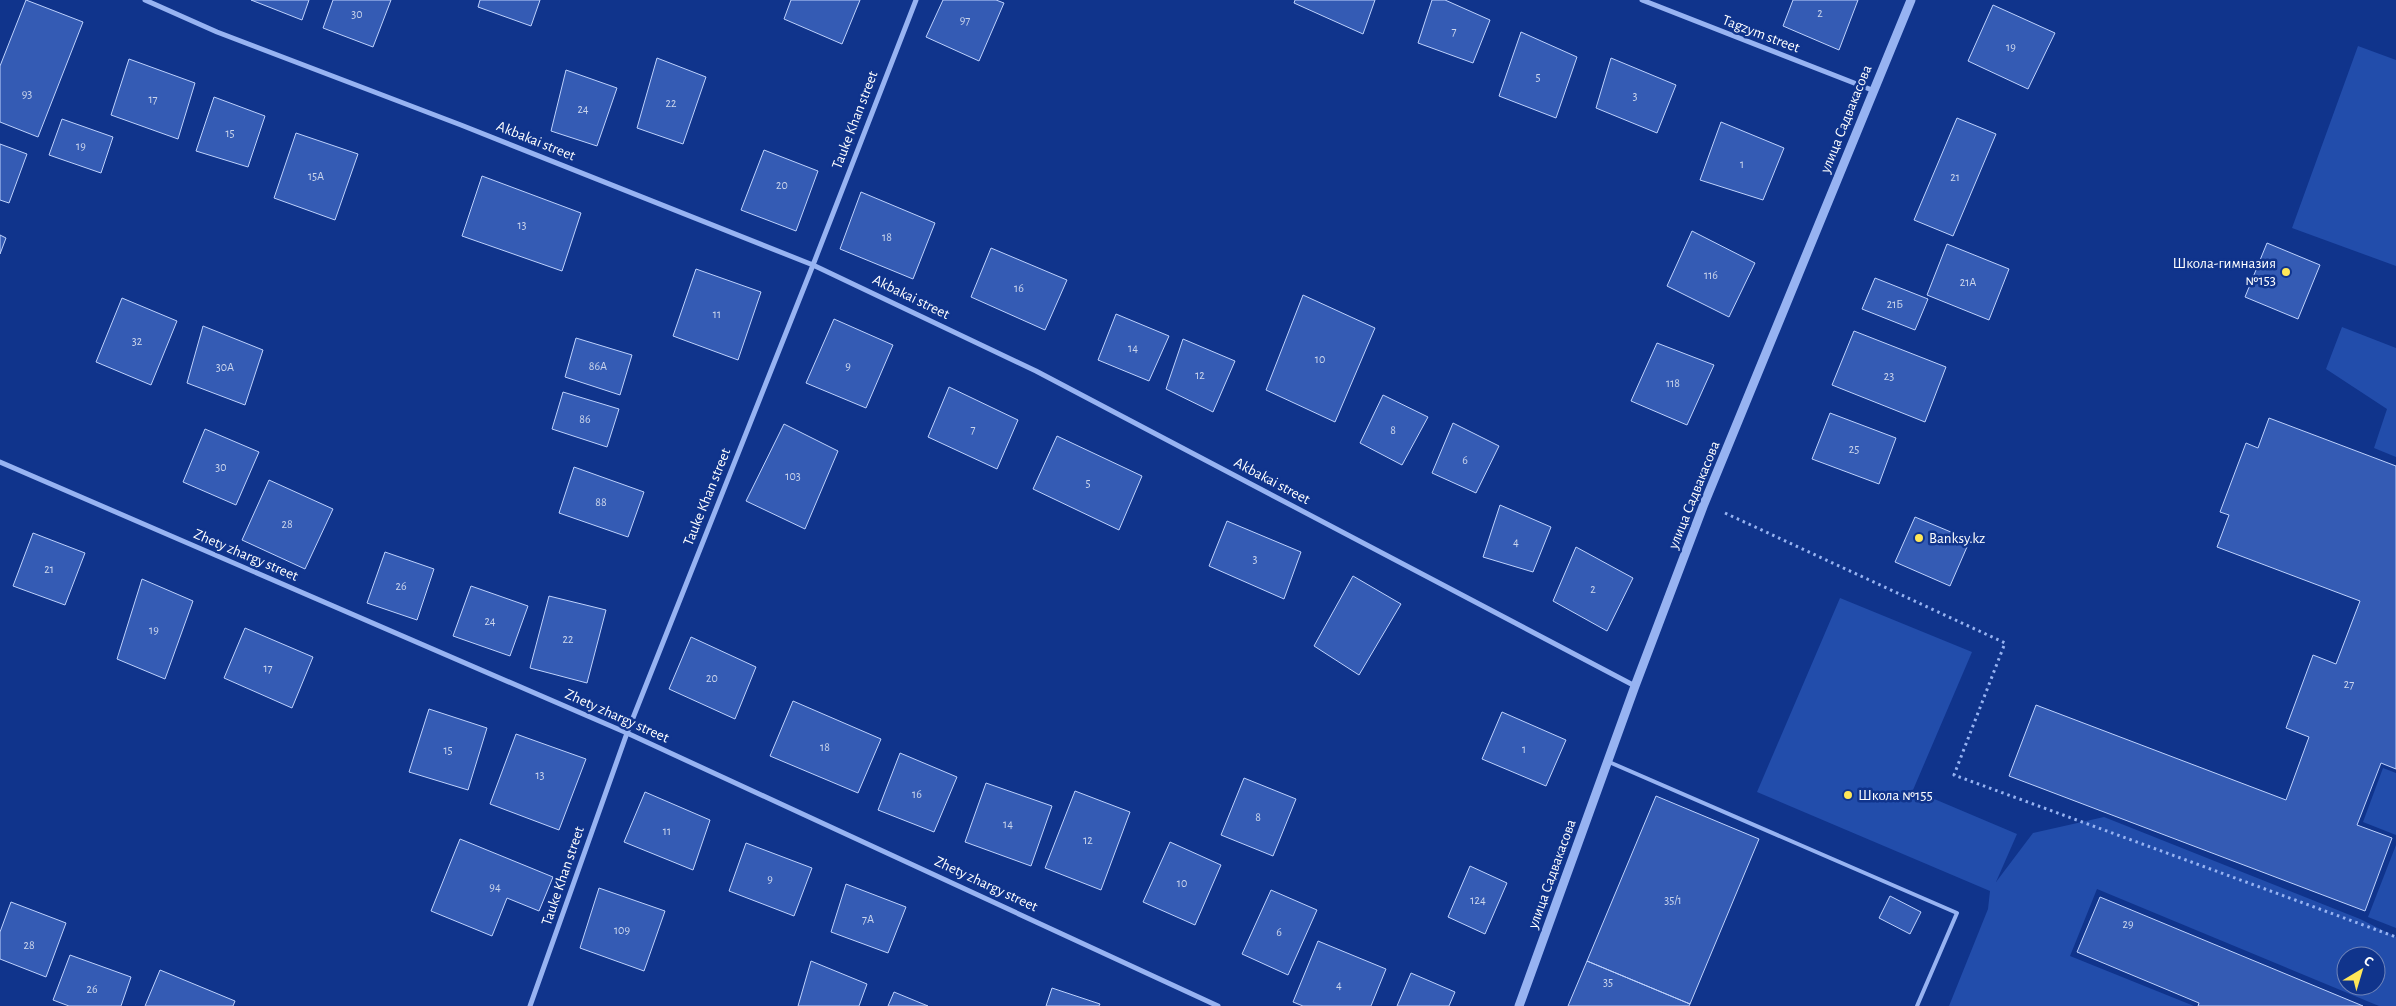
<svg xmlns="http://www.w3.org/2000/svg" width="2396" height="1006" font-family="'Alegreya Sans',sans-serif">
<rect width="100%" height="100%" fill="#10348c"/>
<path fill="#224dab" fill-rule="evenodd" d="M2358,46l38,14v206l-104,-38z
M2342,327l54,21v109l-22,-9 13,-39 -61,-40z
M1840,598l132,54 -59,138 104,44 -21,48 37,-49 71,-16 256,102 36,18v69h-17l-282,-117 -27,67 124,50h-245l39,-97 2,-18 -233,-99zM2346,956h30v30h-30z
M2383,768l13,5v62l-33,-13z
M2396,845v83l-28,-11z"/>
<path fill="#345bb4" stroke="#bed2fd" d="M26,0l57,22 -45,115 -38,-15v-56z
M251,0h58l-7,20z
M333,0h58l-18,47 -50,-19z
M480,0h60l-9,26 -53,-19z
M791,0h69l-18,44 -58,-25z
M943,0h53l8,3 -25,58 -53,-24z
M1295,0h80l-12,34 -69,-31z
M1432,0h13l45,20 -17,43 -55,-20z
M1793,0h65l-19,50 -56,-24z
M1993,5l62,28 -27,56 -60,-28z
M1521,32l56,25 -21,61 -57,-22z
M657,58l49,19 -23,67 -46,-16z
M1611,58l65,27 -19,48 -61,-25z
M129,59l66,24 -17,56 -67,-24z
M566,70l51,18 -20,58 -46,-15z
M214,97l51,19 -17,51 -52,-16z
M1957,118l39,16 -43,102 -39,-16z
M62,119l51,18 -12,36 -52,-18z
M1721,122l63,26 -21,52 -63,-20z
M296,133l62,21 -23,66 -61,-22z
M0,144l27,10 -18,49 -9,-3z
M764,150l54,21 -22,60 -55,-21z
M482,176l99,37 -19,58 -100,-35z
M861,192l74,31 -22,56 -73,-30z
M1692,231l63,32 -26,54 -62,-31z
M0,235l6,3 -6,16z
M2267,243l53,22 -22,54 -53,-22z
M1947,244l62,25 -20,51 -62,-25z
M991,248l76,32 -22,50 -74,-33z
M696,269l65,23 -23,68 -65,-24z
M1875,278l53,21 -13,31 -53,-21z
M1303,295l72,33 -40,94 -69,-32z
M122,298l55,23 -26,64 -55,-23z
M1116,314l53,22 -20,45 -51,-21z
M834,319l59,26 -27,63 -60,-25z
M203,326l60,24 -18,55 -58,-22z
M1854,331l92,36 -21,55 -93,-37z
M576,338l56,17 -12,40 -55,-18z
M1183,339l52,22 -22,51 -47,-23z
M1657,343l57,22 -27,60 -56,-24z
M949,387l69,33 -21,49 -69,-32z
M563,392l56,17 -12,38 -55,-18z
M1383,395l45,22 -26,48 -42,-22z
M1830,413l66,25 -17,46 -67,-25z
M2269,418l127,48v303l-15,-6 -24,62 35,13 -27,73 -356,-135 27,-71 250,95 23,-63 -23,-9 27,-73 23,9 24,-63 -143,-54 12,-32 -9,-3 26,-69 12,5z
M1453,423l46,23 -23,47 -44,-20z
M784,424l54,27 -33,78 -59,-28z
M205,429l54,23 -23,53 -53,-23z
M1057,436l85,40 -23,54 -86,-41z
M574,467l70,25 -16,45 -69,-24z
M269,480l64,29 -28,60 -63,-29z
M1500,505l51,22 -18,45 -50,-15z
M1915,517l55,23 -20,46 -55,-24z
M1227,521l74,31 -17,47 -75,-33z
M33,533l52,20 -20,52 -52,-19z
M1576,547l57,31 -26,53 -54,-30z
M385,552l49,17 -17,51 -50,-17z
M1353,576l48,28 -42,71 -45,-29z
M142,579l51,22 -28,78 -48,-20z
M471,586l57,20 -18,50 -57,-20z
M549,596l57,14 -19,73 -57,-15z
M245,628l68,29 -21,51 -68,-30z
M691,637l65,30 -21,52 -66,-30z
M793,701l88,38 -23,54 -88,-37z
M429,709l58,19 -19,62 -59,-18z
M1502,712l64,28 -20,46 -64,-27z
M516,734l70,25 -27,71 -69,-26z
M900,753l57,24 -23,55 -56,-22z
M1244,778l52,21 -23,57 -52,-21z
M986,783l66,23 -21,60 -66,-24z
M1075,791l55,21 -29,78 -56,-22z
M645,792l65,28 -17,50 -69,-28z
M1656,796l103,43 -69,165 -103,-43z
M460,839l93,38 -14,34 -32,-13 -15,38 -61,-25z
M1170,842l51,23 -26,60 -52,-23z
M746,843l66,25 -18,48 -65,-25z
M1470,866l37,17 -22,51 -37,-17z
M846,884l60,23 -18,46 -57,-21z
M599,888l66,23 -21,60 -64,-23z
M1271,890l46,20 -29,65 -46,-21z
M1890,896l31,16 -11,22 -31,-16z
M2100,897l263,109h-165l1,-3 -122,-51z
M11,902l55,21 -20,54 -46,-18v-27z
M1318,941l68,28 -15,37h-68l-10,-4z
M70,955l61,22 -10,29h-52l-16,-6z
M811,961l56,23 -8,22h-61z
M1587,961l103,43 -1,2h-121z
M160,970l75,31 -2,5h-88z
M1411,973l44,19 -6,14h-52z
M1052,988l48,16 -1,2h-53z
M894,992l34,14h-40z"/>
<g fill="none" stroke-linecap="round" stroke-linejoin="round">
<path stroke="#97b3f2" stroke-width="3" stroke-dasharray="2.5 4" stroke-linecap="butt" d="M1725,513l280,130 -51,132 442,162"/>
<path stroke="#97b3f2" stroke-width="4" d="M1609,762l348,151 -40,93"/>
<path stroke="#97b3f2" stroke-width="5" d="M145,0l72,32 244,93 352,140 223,106 599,315
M1642,0l230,90
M0,462l627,271 591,273
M530,1006l97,-273 186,-468 103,-265"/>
<path stroke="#97b3f2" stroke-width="9" d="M1519,1006l116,-320 69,-182 207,-504"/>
</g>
<g fill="#ffe758" stroke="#10348c" stroke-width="2">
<circle cx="2286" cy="272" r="5"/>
<circle cx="1919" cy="538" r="5"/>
<circle cx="1848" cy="795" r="5"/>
</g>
<g text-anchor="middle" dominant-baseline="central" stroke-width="5" stroke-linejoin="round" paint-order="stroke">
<g font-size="12" fill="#ccd6ec">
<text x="1820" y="13">2</text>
<text x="357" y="14">30</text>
<text x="965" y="20">97</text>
<text x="1454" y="31">7</text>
<text x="2011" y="47">19</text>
<text x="1538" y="77">5</text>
<text x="27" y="94">93</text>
<text x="1635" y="96">3</text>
<text x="153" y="99">17</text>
<text x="671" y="103">22</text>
<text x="583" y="109">24</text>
<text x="230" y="133">15</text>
<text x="81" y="146">19</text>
<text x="1742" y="164">1</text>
<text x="316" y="176">15А</text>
<text x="1955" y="177">21</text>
<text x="782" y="185">20</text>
<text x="522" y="225">13</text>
<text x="887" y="237">18</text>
<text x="1711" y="275">116</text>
<text x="1968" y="282">21А</text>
<text x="1019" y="288">16</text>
<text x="1895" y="304">21Б</text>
<text x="717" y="314">11</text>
<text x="137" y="341">32</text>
<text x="1133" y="348">14</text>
<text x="1320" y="359">10</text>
<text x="598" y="366">86А</text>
<text x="848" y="366">9</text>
<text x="225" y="367">30А</text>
<text x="1200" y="375">12</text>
<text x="1889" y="376">23</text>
<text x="1673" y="383">118</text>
<text x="585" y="419">86</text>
<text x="973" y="429">7</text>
<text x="1393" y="430">8</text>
<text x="1854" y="449">25</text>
<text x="1465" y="460">6</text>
<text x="221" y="467">30</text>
<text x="793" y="476">103</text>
<text x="1088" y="483">5</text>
<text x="601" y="502">88</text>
<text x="287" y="524">28</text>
<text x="1516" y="542">4</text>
<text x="1255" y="559">3</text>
<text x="49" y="569">21</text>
<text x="401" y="586">26</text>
<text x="1593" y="589">2</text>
<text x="490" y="621">24</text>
<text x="154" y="630">19</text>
<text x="568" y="639">22</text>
<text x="268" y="668">17</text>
<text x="712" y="678">20</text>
<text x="2349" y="684">27</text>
<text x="825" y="747">18</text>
<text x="1524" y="749">1</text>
<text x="448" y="750">15</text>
<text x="540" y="775">13</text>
<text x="917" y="794">16</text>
<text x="1258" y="817">8</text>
<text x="1008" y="824">14</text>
<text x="667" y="831">11</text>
<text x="1088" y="840">12</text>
<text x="770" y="879">9</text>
<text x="1182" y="883">10</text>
<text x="495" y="887">94</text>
<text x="1478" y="900">124</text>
<text x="1673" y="900">35/1</text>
<text x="868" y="919">7А</text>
<text x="2128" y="924">29</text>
<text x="622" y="930">109</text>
<text x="1279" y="932">6</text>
<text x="29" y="945">28</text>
<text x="1608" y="982">35</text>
<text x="1339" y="985">4</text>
<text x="92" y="989">26</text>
</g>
<g font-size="15" fill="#fff" stroke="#10348c">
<text transform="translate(1761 34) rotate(21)">Tagzym street</text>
<text transform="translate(1846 119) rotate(-68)">улица Садвакасова</text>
<text transform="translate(855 120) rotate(-69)">Tauke Khan street</text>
<text transform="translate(536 141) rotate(22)">Akbakai street</text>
<text transform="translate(911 297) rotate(26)">Akbakai street</text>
<text transform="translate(1272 481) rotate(28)">Akbakai street</text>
<text transform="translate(1694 495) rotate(-68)">улица Садвакасова</text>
<text transform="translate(707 497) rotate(-68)">Tauke Khan street</text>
<text transform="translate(246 555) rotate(23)">Zhety zhargy street</text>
<text transform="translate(617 716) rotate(24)">Zhety zhargy street</text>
<text transform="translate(1552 874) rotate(-70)">улица Садвакасова</text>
<text transform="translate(563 876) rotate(-71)">Tauke Khan street</text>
<text transform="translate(986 884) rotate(25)">Zhety zhargy street</text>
</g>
<g font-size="15" fill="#fff" stroke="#10348c" text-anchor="start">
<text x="2276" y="263" text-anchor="end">Школа-гимназия<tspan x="2276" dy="17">№153</tspan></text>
<text x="1929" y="538">Banksy.kz</text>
<text x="1858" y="795">Школа №155</text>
</g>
</g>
<g transform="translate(2361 971) rotate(38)"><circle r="24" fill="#10348c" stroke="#7085ba"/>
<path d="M0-4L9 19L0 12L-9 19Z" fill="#ffe758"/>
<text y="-8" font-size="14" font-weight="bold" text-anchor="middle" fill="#ffffff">С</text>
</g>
</svg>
